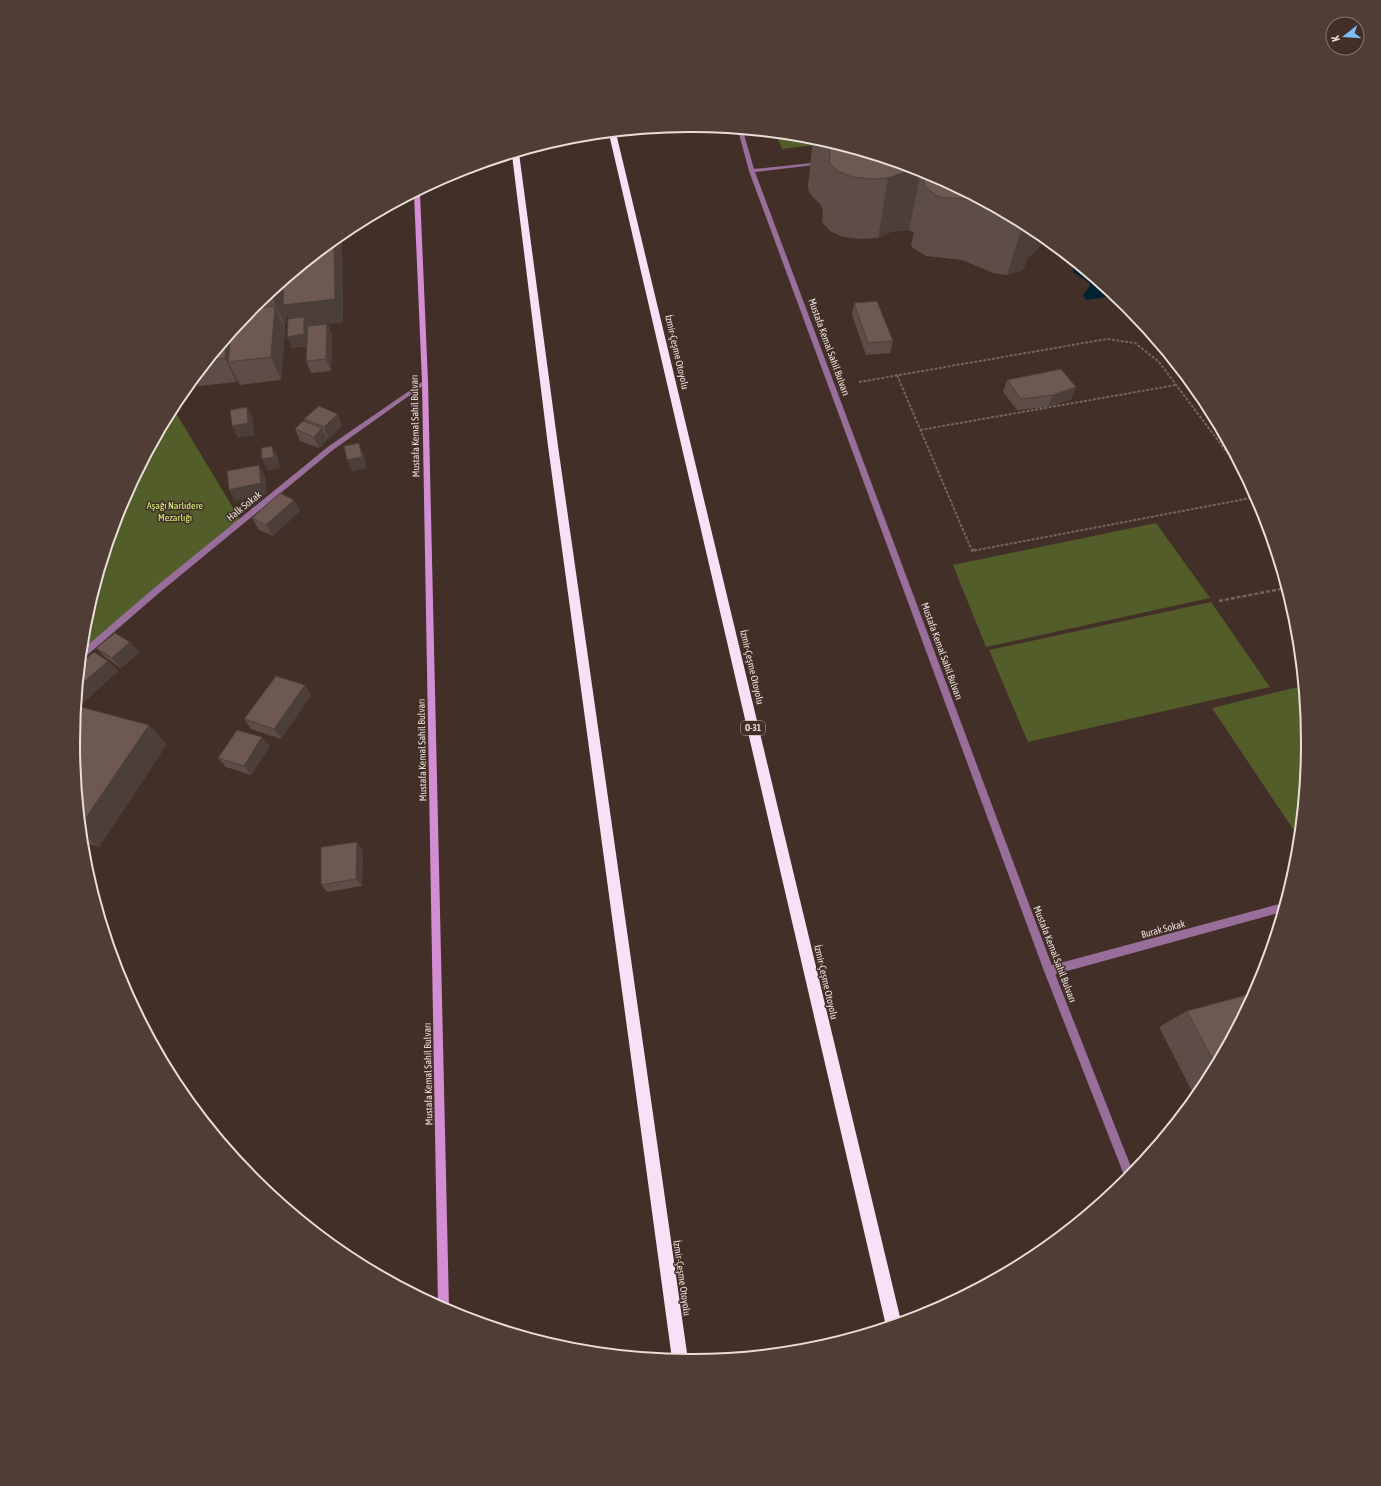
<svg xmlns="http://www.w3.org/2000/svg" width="1381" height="1486" font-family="'Asap Condensed',sans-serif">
<rect width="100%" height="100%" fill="#412f28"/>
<path fill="#525d2a" d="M776,134l35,3 20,6 -49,6z
M173,408l68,113 -159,135 3,-34 35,-116z
M1156,523l54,75 -224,49 -33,-82z
M1211,602l59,85 -242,55 -39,-92z
M1302,686l6,57 -9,95 -87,-130z"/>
<path fill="#002231" d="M1074,262l40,34 -28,4 -3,-5 7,-9v-3l-17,-11z"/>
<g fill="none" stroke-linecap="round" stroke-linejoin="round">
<path stroke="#74645e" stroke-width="2" stroke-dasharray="3 1.5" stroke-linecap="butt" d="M897,375l75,176 284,-54
M859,382l248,-43 28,4 24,19 85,113
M920,430l256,-45"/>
<path stroke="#74645e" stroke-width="2.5" stroke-dasharray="4 2" stroke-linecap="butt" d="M972,550h5
M1219,601l67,-13"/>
<path fill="#996e9a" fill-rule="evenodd" d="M425,380l2,1v2l-94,67 -174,143 -74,64 -4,1 1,-8 71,-61 176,-143z
M1283,903h1l-2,9 -233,64 -3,-2 -2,-3 2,-3 3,-2z"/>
<path fill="#996e9a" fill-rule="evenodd" d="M738,130l5,1 11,38 68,-7 2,1 -2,1 -67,8 299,799 79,201 -7,8 -82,-209 -295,-800z"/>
<path fill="#d38ed3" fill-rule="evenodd" d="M418,192l2,1 8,189 21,926 -1,2 -10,-5 -16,-923 -8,-188z"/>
<path fill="#f6e1f6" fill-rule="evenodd" d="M616,133l285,1188 -15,5 -277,-1192z
M519,153l39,293 130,914 -16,-1 -124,-913 -36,-291z"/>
</g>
<path fill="#5e4d46" d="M813,138l114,35 107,57 7,13 -3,6 -11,9 -3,10 -3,3 -14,4 -14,-2 -31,-13 -36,-4 -13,-8 -2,-4 3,-11 -5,-3 -18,2 -13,6 -17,1 -18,-2 -13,-6 -8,-9 1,-11 -2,-6 -9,-9 -3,-4 -1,-5z
M340,236l2,8 1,78 -15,2 4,12 -1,35 -20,2 -5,-12 1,-15 -15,2 -3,-29 -3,-6 -1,14h-1l1,3 -4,50 -41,5 -3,-6 -1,3 -37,4 -5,-7 60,-73z
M854,303l39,38 -3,12 -24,2 -14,-40z
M1007,380l69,7 -5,12 -23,8 -31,3 -14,-18z
M193,381l-2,10 -7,1z
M304,419l38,7 -14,13 -1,-1v2l-8,8 -19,-7 -5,-12 10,-7z
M294,500l6,11 -27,25 -14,-6 -7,-12z
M130,642l9,11 -18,15 -15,-10 -10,-10z
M108,661l10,10 -40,36 89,37 -68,103 -16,-5 -10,-99 8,-80z
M311,695l-30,44 -30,-10 -7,-10z
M270,746l-19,29 -25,-8 -8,-9z
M363,850l-1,36 -35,6 -6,-7z
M1254,993l-50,93 -9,11 -36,-70 28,-16z"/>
<path fill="#4c3e39" d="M919,170l2,1 -12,59 -18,2 -13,6 10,-60 14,-5z
M1023,224l11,6 9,7 -5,12 -11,9 -3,10 -3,3 -14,4z
M340,236l2,8 1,78 -15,2 4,12 -1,35 -5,-12 -17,-13 -17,2 -5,-11 6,-8 -7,-16 -1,14 -14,-34z
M275,306l10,24 -4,50 -10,-23z
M237,327l-9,35 9,17 -1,3 -11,-24 1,-18z
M193,381l-2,10 -3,-5z
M1076,387l-5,12 -23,8 5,-12z
M247,407l6,12 1,16 -16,3 -6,-12z
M338,414l4,12 -14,13 -4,-12z
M322,428l5,12 -8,8 -5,-11z
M359,443l5,12 3,13 -15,4 -5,-12z
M272,446l6,11 2,11 -12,3 -6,-12z
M259,465l6,11 2,18 -32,7 -6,-11z
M294,500l6,11 -27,25 -7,-11z
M130,642l9,11 -18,15 -9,-10z
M108,661l10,10 -42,37 2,-21z
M305,685l6,10 -30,44 -7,-10z
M149,725l18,19 -68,103 -17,-13 -1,-9z
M262,737l8,9 -19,29 -7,-9z
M357,842l6,8 -1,36 -6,-7z"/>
<path fill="#6d5951" stroke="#4c3e39" d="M823,141l96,29 -17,3 -14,5 -17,1 -19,-2 -14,-6 -9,-9 1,-10 -2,-7z
M924,172l3,1 52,27 -40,-3 -13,-9 -2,-4v-3l5,-7z
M334,240l1,59 -52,6 1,-23z
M877,301l16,40 -25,2 -14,-40z
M275,306l-4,51 -43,5 3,-28 21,-25z
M304,317v17l-17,3 1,-18z
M327,324l-1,35 -20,2 2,-35z
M226,340l-1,18 -15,2z
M1061,369l15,18 -23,8 -32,4 -14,-19z
M319,406l19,8 -14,13 -20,-8z
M247,407l1,16 -16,3 -2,-16z
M303,421l19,7 -8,9 -19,-8z
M359,443l3,14 -15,3 -3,-14z
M272,446l2,11 -12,2 -1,-11z
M259,465l2,18 -32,7 -2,-19z
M280,493l14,7 -28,25 -14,-7z
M115,633l15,9 -18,16 -16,-10z
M94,652l14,9 -30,26 3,-24z
M276,676l29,9 -31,44 -30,-10z
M77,706l72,19 -68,100 -8,-82z
M237,730l25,7 -18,29 -26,-8z
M357,842l-1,37 -35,6v-38z
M1254,993l-39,72 -28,-54z"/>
<g text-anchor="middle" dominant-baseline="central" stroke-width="3" stroke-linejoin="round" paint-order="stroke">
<rect fill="#412f28" stroke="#b7aaa4" stroke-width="1" x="741" y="721" width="24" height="14" rx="3"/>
<g font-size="9" font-weight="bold" fill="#eaded9">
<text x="753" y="728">O-31</text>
</g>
<g font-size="10" fill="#eaded9" stroke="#412f28">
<text transform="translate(829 347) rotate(70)">Mustafa Kemal Sahil Bulvarı</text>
<text transform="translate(677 352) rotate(77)">İzmir-Çeşme Otoyolu</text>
<text transform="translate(415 426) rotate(-91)">Mustafa Kemal Sahil Bulvarı</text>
<text transform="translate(244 506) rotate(-39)">Halk Sokak</text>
<text transform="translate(942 651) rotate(70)">Mustafa Kemal Sahil Bulvarı</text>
<text transform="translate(752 667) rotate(77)">İzmir-Çeşme Otoyolu</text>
<text transform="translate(422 750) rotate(-91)">Mustafa Kemal Sahil Bulvarı</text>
<text transform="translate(1163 929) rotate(-15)">Burak Sokak</text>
<text transform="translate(1055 954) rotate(69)">Mustafa Kemal Sahil Bulvarı</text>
<text transform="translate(826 982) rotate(77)">İzmir-Çeşme Otoyolu</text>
<text transform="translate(428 1074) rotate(-91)">Mustafa Kemal Sahil Bulvarı</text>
<text transform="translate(682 1278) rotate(82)">İzmir-Çeşme Otoyolu</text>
</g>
<g font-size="10" fill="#d9f378" stroke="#412f28">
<text x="175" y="505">Aşağı Narlıdere<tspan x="175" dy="12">Mezarlığı</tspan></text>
</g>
</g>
<path d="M0 0H1381V1486H0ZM690 132H691A610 610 0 0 1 1301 742V744A610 610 0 0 1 691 1354H690A610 610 0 0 1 80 744V742A610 610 0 0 1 690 132Z" fill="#4f3d36" fill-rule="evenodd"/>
<path fill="none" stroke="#eaded9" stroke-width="2" d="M690 132H691A610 610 0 0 1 1301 742V744A610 610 0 0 1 691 1354H690A610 610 0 0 1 80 744V742A610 610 0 0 1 690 132Z"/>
<g transform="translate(1345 36) rotate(253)"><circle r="19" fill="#412f28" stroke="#85756f"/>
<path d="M0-3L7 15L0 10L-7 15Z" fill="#7dbef9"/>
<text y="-6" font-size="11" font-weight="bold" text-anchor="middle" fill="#eaded9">K</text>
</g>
</svg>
